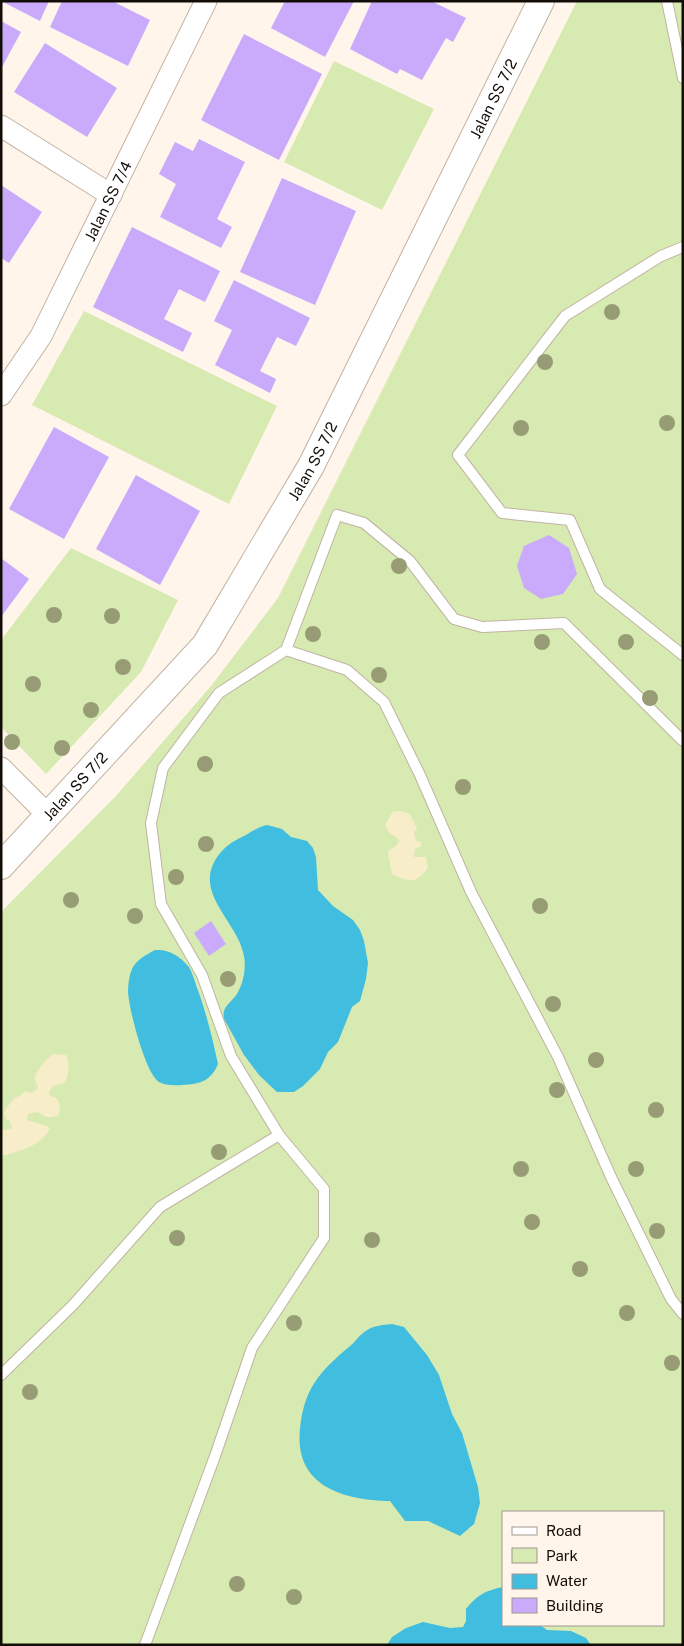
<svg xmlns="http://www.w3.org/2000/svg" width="684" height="1646" font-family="'Public Sans',sans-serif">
<rect width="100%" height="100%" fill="#fff5eb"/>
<path fill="#d7eab1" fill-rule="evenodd" d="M577,1h106v1644h-682v-733l115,-116 95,-110 67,-88zM503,1512h160v113h-160z
M334,61l100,48 -52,101 -98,-48z
M84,311l193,95 -48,98 -197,-99z
M71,548l107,52 -37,72 -95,102 -45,-47v-87z"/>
<path fill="#f7edc8" d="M400,811l10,3 7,15 -3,4 2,8 5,1v4l-6,3 -1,8h12l2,11c-11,16 -20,14 -36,6l-4,-20 1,-4 7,-4 3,-5 -3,-4 -7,-4 -4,-8 7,-13z
M54,1054l12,1c4,11 3,17 -1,28l-12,3 -4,6 1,4 7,2 3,8 -1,9c-9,4 -13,3 -21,-3l-10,2 -1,6 20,6 3,2c-8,18 -32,24 -49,28v-27l5,1 6,-2 -2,-7 -4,-2 -2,-7 9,-13 10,-5 1,-3c7,2 10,2 14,-4l-4,-9c6,-11 10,-18 20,-24z"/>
<path fill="#40bddf" d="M267,825l15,4 9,8 16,4 6,7 3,9 2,33 15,16 20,14 7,10 4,11 4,22 -2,16 -6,22 -8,6 -14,35 -10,10 -8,17 -17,17 -9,6h-17l-18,-17 -15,-20 -20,-36c-3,-14 10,-17 15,-29 5,-9 7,-24 5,-34 -6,-36 -56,-65 -23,-104 8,-9 15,-12 25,-17 7,-4 12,-8 21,-10z
M155,950c14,-1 25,6 34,17 3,5 5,12 7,18 10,26 16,52 22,79 -5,12 -12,18 -25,20 -10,1 -26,3 -34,-2 -14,-9 -30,-73 -31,-90 0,-7 1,-16 4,-23 5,-10 14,-14 23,-19z
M392,1324l12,3 23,28 12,20 13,39 10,19 16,54 2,16 -6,21 -14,12 -32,-15h-23l-15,-20c-47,-1 -96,-15 -90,-72 4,-40 19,-57 49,-82 5,-4 9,-10 14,-14 8,-7 18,-8 29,-9z
M503,1587v38h37l7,5 24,1 15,7 5,7h-204l5,-8 14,-9 17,-6 27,6 13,-1 3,-6v-12c10,-13 20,-19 37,-22z"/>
<path fill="#caaafb" d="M1,1h48l-9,20z
M62,1h50l38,19 -22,46 -78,-39z
M285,1h69l-29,56 -54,-29z
M372,1h59l35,17 -13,24 -7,-4 -24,42 -22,-11 -3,5 -47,-25z
M1,21l20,11 -20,37z
M244,34l78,40 -43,86 -78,-40z
M45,43l72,45 -30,49 -73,-45z
M199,139l46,23 -28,57 15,8 -11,21 -61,-31 16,-33 -17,-10 16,-32 18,9z
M282,178l74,33 -41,94 -75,-33z
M1,185l41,27 -33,51 -8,-5z
M132,227l88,44 -15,31 -26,-13 -15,30 28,14 -9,19 -90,-45z
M234,280l76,38 -14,28 -19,-9 -17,34 16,8 -6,14 -55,-28 17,-35 -18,-9z
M54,427l55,30 -45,82 -55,-30z
M136,475l64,36 -40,74 -64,-36z
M549,535l20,13 8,26 -14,20 -22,5 -17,-11 -7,-22 7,-20z
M1,558l28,21 -28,38z
M211,921l15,23 -17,12 -15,-23z"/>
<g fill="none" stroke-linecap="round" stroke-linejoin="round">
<defs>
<path id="service" d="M667,1l16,77
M683,247l-22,9 -96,60 -107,139 44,58 68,7 30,69 83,66
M286,650l51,-135 27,8 46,38 44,58 28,8 82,-4 119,118
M1,1375l72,-70 87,-98 119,-72
M145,1645l70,-189 37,-108 72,-110v-49l-45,-54 -48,-79 -29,-81 -41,-71 -10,-81 12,-55 56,-75 67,-43 61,20 37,32 36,73 51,117 87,165 53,120 60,122 12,15"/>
<g id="minor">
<path d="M1,126l110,69"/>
<path id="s1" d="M1,395l40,-59 165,-335"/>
<path d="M1,768l48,48"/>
</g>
<g id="tertiary">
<path id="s2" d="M1,866l204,-221 106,-179 230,-465"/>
</g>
</defs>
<use href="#service" stroke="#c1b3a2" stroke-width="12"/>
<use href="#minor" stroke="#c1b3a2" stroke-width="23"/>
<use href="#tertiary" stroke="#c1b3a2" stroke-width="28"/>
<use href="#service" stroke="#fff" stroke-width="10"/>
<use href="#minor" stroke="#fff" stroke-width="21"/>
<use href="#tertiary" stroke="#fff" stroke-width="26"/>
</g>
<g fill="#989c75">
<circle cx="612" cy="312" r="8"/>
<circle cx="545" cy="362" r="8"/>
<circle cx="667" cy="423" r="8"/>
<circle cx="521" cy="428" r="8"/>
<circle cx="399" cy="566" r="8"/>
<circle cx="54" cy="615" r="8"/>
<circle cx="112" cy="616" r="8"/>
<circle cx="313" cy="634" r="8"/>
<circle cx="542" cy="642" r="8"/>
<circle cx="626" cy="642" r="8"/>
<circle cx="123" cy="667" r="8"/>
<circle cx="379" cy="675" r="8"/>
<circle cx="33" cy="684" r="8"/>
<circle cx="650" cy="698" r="8"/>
<circle cx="91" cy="710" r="8"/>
<circle cx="12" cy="742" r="8"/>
<circle cx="62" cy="748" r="8"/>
<circle cx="205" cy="764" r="8"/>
<circle cx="463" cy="787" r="8"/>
<circle cx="206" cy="844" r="8"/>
<circle cx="176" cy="877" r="8"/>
<circle cx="71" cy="900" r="8"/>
<circle cx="540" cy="906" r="8"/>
<circle cx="135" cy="916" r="8"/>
<circle cx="228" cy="979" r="8"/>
<circle cx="553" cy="1004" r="8"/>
<circle cx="596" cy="1060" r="8"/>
<circle cx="557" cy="1090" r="8"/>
<circle cx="656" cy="1110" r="8"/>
<circle cx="219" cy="1152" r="8"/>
<circle cx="521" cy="1169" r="8"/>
<circle cx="636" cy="1169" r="8"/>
<circle cx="532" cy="1222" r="8"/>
<circle cx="657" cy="1231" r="8"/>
<circle cx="177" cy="1238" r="8"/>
<circle cx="372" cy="1240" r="8"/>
<circle cx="580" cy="1269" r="8"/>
<circle cx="627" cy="1313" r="8"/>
<circle cx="294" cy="1323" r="8"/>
<circle cx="672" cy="1363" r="8"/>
<circle cx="30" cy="1392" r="8"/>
<circle cx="237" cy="1584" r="8"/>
<circle cx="294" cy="1597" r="8"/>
</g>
<g text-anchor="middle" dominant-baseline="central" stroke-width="5" stroke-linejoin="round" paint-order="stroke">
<g font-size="15" fill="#120d07" stroke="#fff5eb">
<text stroke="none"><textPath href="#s2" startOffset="919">Jalan SS 7/2</textPath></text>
<text stroke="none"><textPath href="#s1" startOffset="222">Jalan SS 7/4</textPath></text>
<text stroke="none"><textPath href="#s2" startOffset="514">Jalan SS 7/2</textPath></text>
<text stroke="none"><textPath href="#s2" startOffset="109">Jalan SS 7/2</textPath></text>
</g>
</g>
<rect width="684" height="1646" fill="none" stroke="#120d07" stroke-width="5"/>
<rect x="502" y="1511" width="162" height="115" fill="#fff5eb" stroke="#a09890"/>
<rect x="512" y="1527" width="25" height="8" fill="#ffffff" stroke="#a09890"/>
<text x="546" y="1536" font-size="15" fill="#120d07">Road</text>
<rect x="512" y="1548" width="25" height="15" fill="#d7eab1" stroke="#a09890"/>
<text x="546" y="1561" font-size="15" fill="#120d07">Park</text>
<rect x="512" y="1574" width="25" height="15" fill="#40bddf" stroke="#a09890"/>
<text x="546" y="1586" font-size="15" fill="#120d07">Water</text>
<rect x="512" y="1598" width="25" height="15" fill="#caaafb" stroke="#a09890"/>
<text x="546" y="1611" font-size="15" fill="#120d07">Building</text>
</svg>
